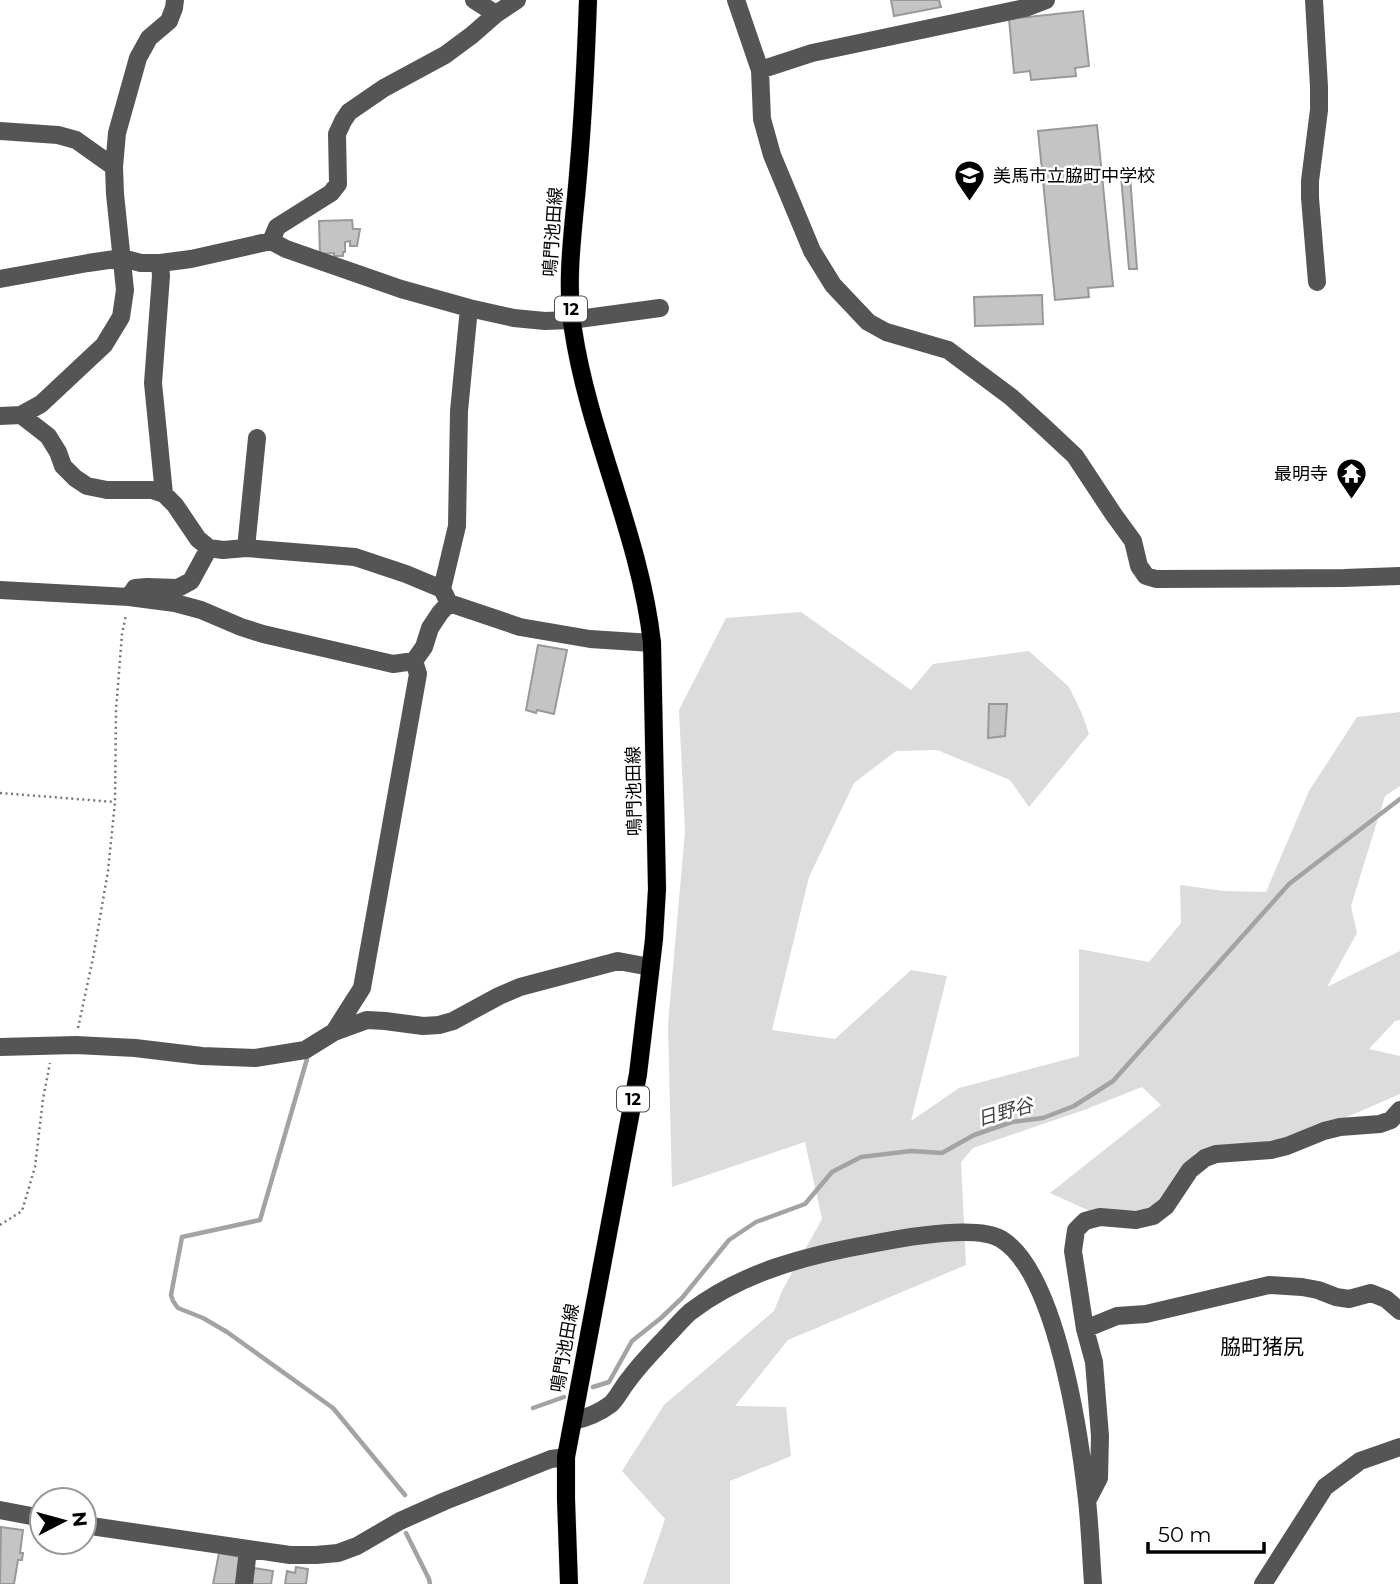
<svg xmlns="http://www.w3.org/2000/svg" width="1400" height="1584" font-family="Montserrat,'Noto Sans JP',sans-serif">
<rect width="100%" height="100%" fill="#fff"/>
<path fill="#dcdcdc" d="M801,612l110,78 22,-26 96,-13 40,36 14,29 6,18 -60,73 -19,-27 -73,-30 -41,1 -42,32 -45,94 -37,153 63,9 76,-69 36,6 -36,145 48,-33 120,-32v-107l70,13 32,-39 -1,-38 44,6 42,1 43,-101 48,-74 43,-5v74l-15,10 -34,110 6,27 -30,54 73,-36v69l-5,1 -26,28 31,7v38l-90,39 -68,13 -47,7 -27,52 -67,11 -51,-23 111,-88 -19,-18 -58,23 -111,38 -12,14 5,103 -178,75 -53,66 51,1 5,49 -61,25v103h-87l22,-65 -43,-48 42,-66 110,-94 8,-20 40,-72 -17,-77 -133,45 -4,-163 17,-193 -6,-121 47,-92z"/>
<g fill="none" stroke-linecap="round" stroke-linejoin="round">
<path stroke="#a3a3a3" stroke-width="4.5" d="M307,1059l-47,161 -78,17 -11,58 2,6 5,7 25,10 24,14 106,76 72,87
M593,1387l16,-5 23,-41 29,-23 21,-20 47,-58 27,-18 49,-18 27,-32 29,-15 50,-6 31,2 32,-18 38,-13 31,-4 31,-12 39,-25 176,-197 111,-85
M533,1408l31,-11
M406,1533l23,46 1,5"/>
</g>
<path fill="#c4c4c4" stroke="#999" stroke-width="2" d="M891,0h48l2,7 -47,9z
M1083,11l6,55 -14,2 1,8 -45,4 -1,-9 -16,2 -5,-54z
M1097,125l16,161 -25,2 1,9 -34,3 -17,-169z
M1121,176h9l7,93h-8z
M352,220l1,9h7l-3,17h-7v-5l-5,1v10h-2v4h-9v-3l-14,1 -1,-33z
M1042,295l1,29 -68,2 -1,-29z
M538,645l29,5 -13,64 -17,-4 -1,3 -10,-3z
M989,704h18l-2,32 -17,2z
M1,1527l22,3 -3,23h3l-1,7h-4l-4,24h-14z
M219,1553l21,4 -4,27h-23z
M296,1567l12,2 -2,15h-21l2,-13 8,2z
M254,1568l19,3 -2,13h-19z"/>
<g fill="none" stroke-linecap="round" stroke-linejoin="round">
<defs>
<path id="major" d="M569,1584l-3,-85v-42l72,-383 16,-135 3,-50 -5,-246c-12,-108 -63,-207 -79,-314 -8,-50 1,-104 5,-154 5,-58 8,-116 10,-175"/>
</defs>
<use href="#major" stroke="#dbdbdb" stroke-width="19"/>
<path stroke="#777" stroke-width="2.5" stroke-dasharray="2 3.5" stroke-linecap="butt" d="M0,793l115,9
M78,1028l15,-70 15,-87 7,-69 1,-92 6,-76 4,-19
M0,1225l22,-14 13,-44 8,-68 7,-36"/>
<path stroke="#555" stroke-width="18" d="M474,0l22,14
M736,0l24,70 52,-17 213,-45 21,-8
M1314,0l5,87v23l-9,71v17l7,84
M760,70l2,49 10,36 40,96 21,34 35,37 18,10 62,18 63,47 33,30 31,29 39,59 19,26 6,25 7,10 10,3 188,-1 56,-2
M0,131l58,4 18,5 38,27
M271,241l15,8 115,40 68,19 45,10 31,3 26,-1 89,-12
M160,263l1,13 -8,107 11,111
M0,279l88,-16 34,-5 19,5h19l31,-4 80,-18 6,-14 54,-34 7,-9 -1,-50 6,-13 6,-9 35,-24 61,-33 27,-20 24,-21 21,-14
M21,415l27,21 10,16 5,14 12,12 12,8 20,4h45l12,4 11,11 23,34 11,9 14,2 23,-2 109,9 51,17 36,15 7,14
M0,416l21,-1 20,-11 63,-59 17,-28 4,-27 -10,-96 -1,-27 3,-34 21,-75 11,-20 20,-17 5,-13 1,-8
M246,548l11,-110
M442,589l15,-63 2,-115 10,-103
M0,590l129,7 46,6 26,7 40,17 22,7 130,30 21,-3 10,-14 6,-19 10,-15 9,-10 71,24 70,12 62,4
M129,597l6,-9 12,-1 31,1 13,-7 18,-33
M334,1032l28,-44 56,-314 -4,-13
M0,1047l76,-2 59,3 67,8 53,2 50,-8 29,-18 33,-12 18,1 38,5 16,-1 14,-4 46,-25 21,-9 98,-26 32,6
M1085,1329l32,-13 29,-2 123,-29 33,2 16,3 18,7 13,2 22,-6 15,6 14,12
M573,1421c14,-3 26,-8 38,-17 7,-7 12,-18 19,-26 11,-15 25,-29 38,-43 7,-7 14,-16 22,-23 52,-40 118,-57 181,-68 30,-6 105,-20 130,-5 56,34 79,198 86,261 3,28 4,56 6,84
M1087,1501l12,-23 1,-42 -6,-74 -9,-33 -12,-78 3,-21 9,-9 15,-4 36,3 17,-4 13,-10 24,-36 15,-12 11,-4 55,-4 16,-4 37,-15 16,-4 40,-3 11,-4 9,-10
M0,1510l42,8
M84,1525l206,30h26l22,-2 19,-7 43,-25 45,-20 106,-42 15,-2
M244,1584l4,-34
M1263,1584l62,-97 35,-26 40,-14"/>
<use href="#major" stroke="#000" stroke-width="18"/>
</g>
<defs>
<symbol id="school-pin" viewBox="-11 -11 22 30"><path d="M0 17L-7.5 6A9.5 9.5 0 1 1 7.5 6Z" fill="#000" stroke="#fff"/><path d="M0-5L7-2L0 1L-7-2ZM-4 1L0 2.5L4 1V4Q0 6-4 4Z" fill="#fff"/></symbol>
<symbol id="temple-pin" viewBox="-11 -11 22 30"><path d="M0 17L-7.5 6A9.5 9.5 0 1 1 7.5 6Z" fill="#000" stroke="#fff"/><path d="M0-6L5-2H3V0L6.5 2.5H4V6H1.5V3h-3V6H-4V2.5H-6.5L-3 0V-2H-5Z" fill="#fff"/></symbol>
</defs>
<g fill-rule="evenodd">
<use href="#school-pin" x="952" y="158" width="35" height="47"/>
<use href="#temple-pin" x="1334" y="456" width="35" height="47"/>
</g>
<g text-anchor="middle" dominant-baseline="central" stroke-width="5" stroke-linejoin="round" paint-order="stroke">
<g fill="#fff" stroke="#4c4c4c" stroke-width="2">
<rect x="555" y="296.5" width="32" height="25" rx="5"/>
<rect x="617" y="1086.5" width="32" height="25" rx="5"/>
</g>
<g font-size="16" font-weight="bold" fill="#000">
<text x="571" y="309">12</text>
<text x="633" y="1099">12</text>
</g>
<g font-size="18" fill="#000" stroke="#fff" text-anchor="start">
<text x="993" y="176">美馬市立脇町中学校</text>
<text x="1328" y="474" text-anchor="end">最明寺</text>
</g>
<g font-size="18" fill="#000" stroke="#fff">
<text transform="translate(553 232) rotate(-86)">鳴門池田線</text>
<text transform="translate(634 791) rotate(-91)">鳴門池田線</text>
<text transform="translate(565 1348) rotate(-80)">鳴門池田線</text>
</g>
<g font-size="19" font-style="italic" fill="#444" stroke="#fff">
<text transform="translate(1005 1112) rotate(-16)">日野谷</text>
</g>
<g font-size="21" fill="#000" stroke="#fff">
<text x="1262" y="1346">脇町猪尻</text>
</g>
</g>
<g transform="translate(63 1521) rotate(84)"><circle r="33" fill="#ffffff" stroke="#999999" stroke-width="2"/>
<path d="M0-5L12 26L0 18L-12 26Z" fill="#000000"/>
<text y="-10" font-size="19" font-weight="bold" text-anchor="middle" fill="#000000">N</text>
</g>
<path d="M1148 1542v10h116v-10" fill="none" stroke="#000000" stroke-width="3.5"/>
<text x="1158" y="1542" font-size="21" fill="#000000" stroke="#ffffff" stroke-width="5" paint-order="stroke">50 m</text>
</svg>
